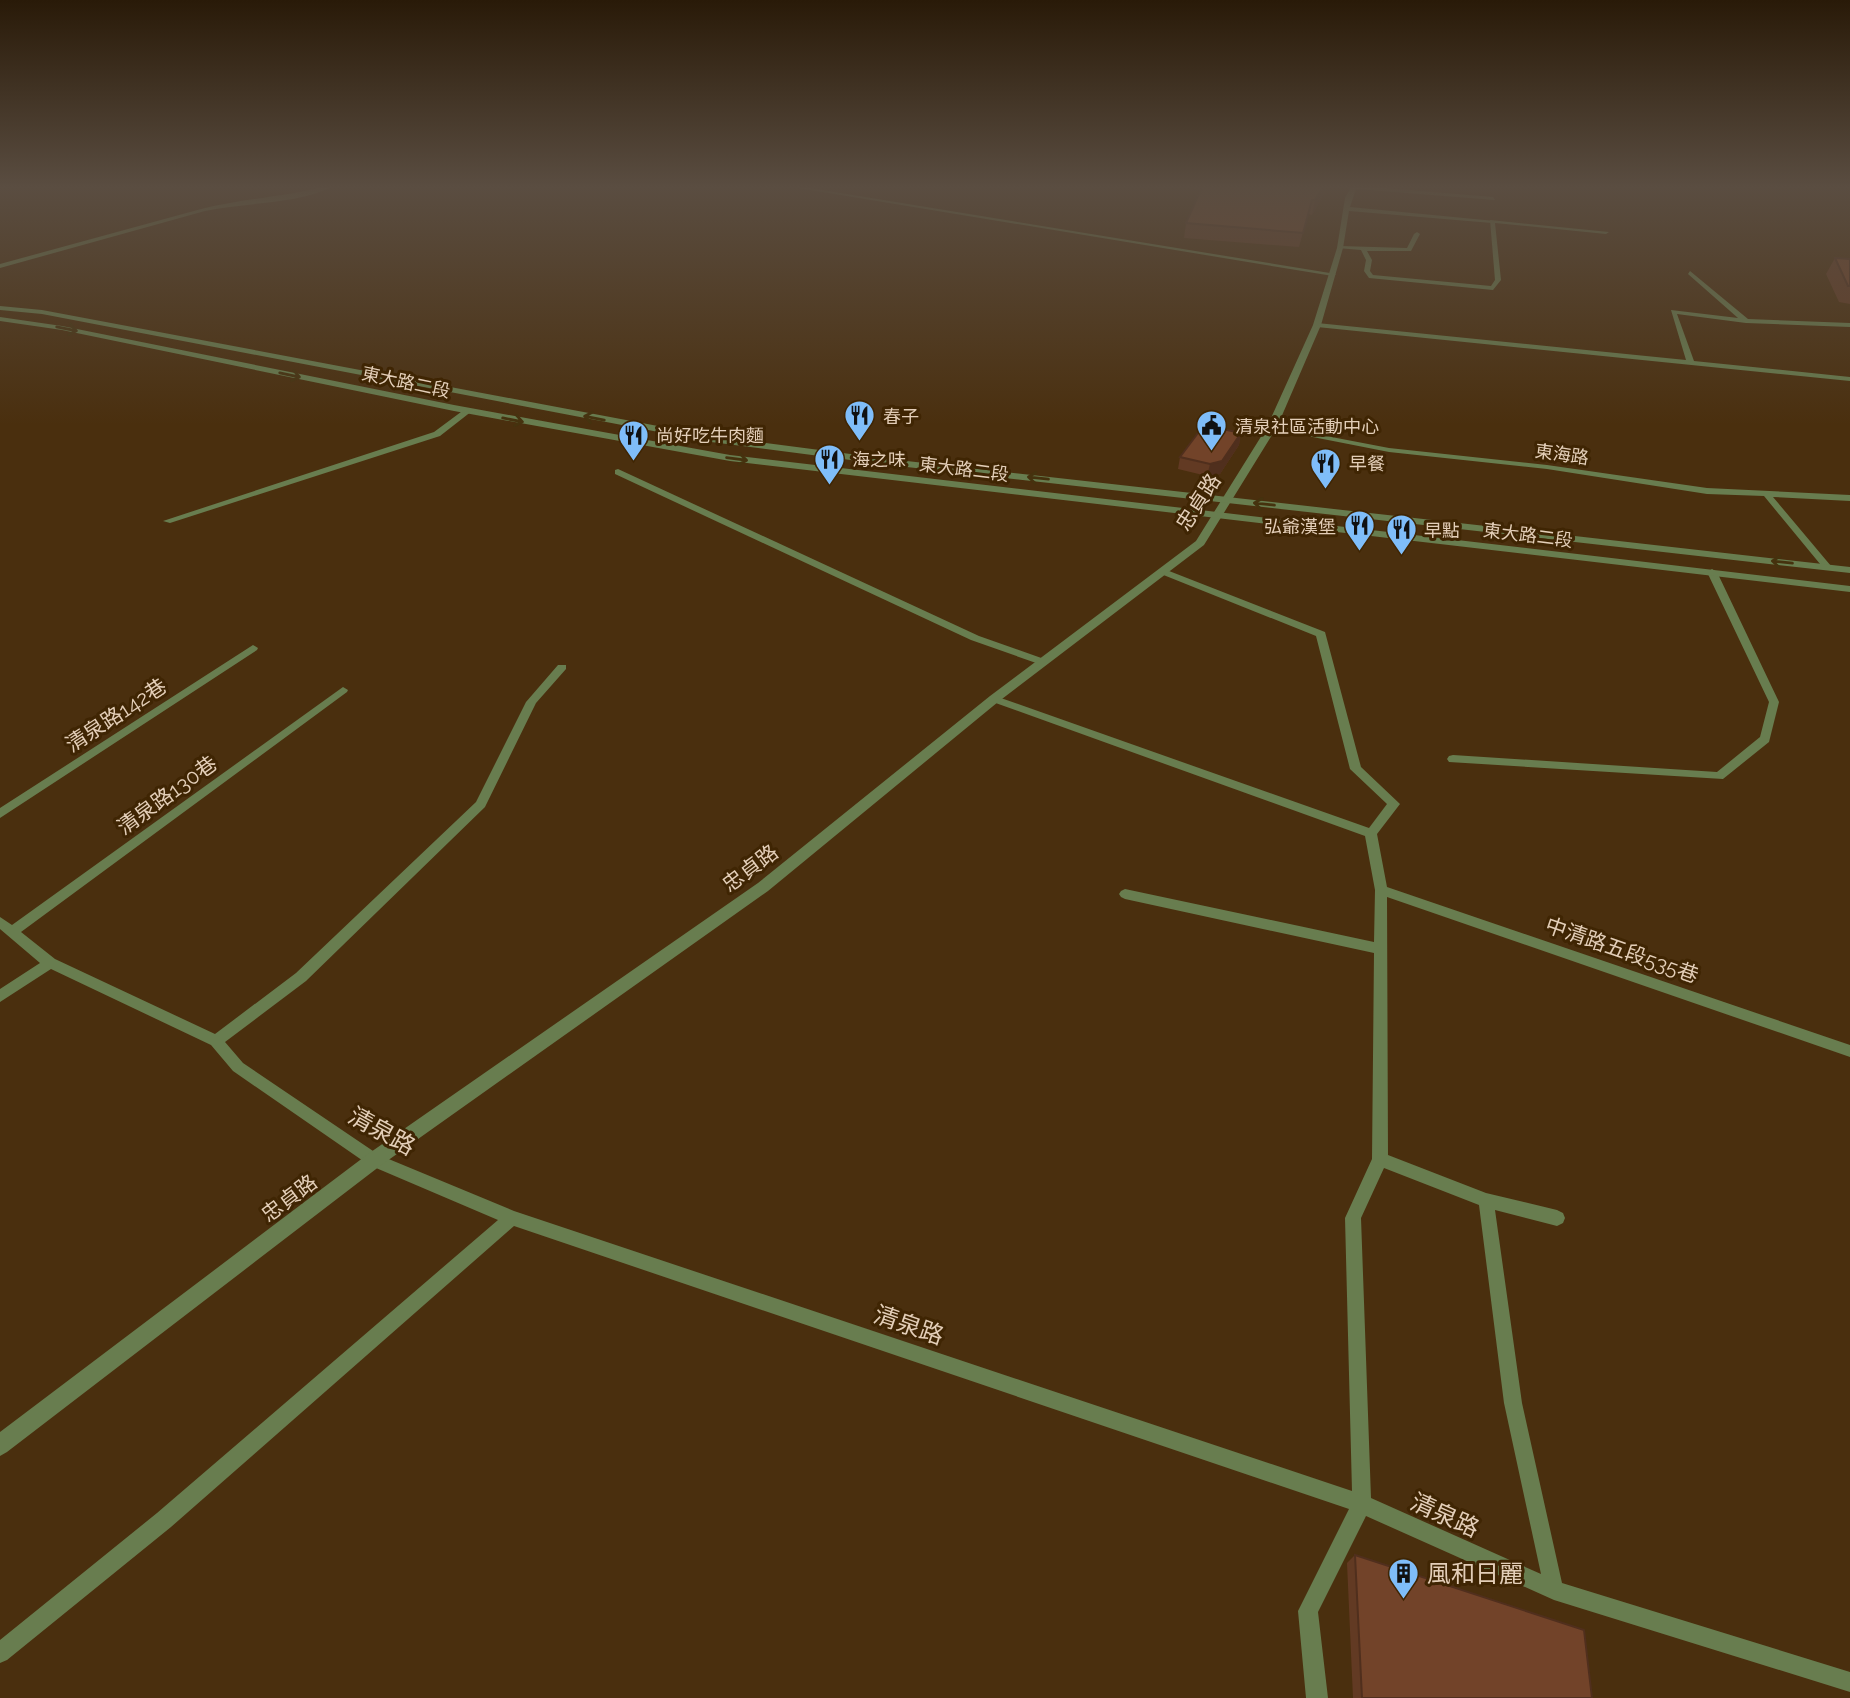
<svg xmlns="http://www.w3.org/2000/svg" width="1850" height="1698" font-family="Raleway,'Noto Sans TC',sans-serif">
<rect width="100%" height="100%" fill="#4a2f0e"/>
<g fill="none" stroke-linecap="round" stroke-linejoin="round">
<path fill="#687d4f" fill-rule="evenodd" d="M792,187h12l532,87 -3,2z
M1490,220l119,12 -3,2 -111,-11 6,57 -8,10 -124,-12 -5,-7 2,-11 -5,-10 -24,-2 3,-2 67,2 7,-14 3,-2 3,2 -9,17h-44l5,9 -2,11 3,4 118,11 4,-6z
M1690,271l58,48 102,4v4l-104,-4 -69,-9 17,47 156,16v4l-533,-54 -3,-2 3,-2 369,37 -15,-50 67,8 -50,-44z
M465,409l7,2 -32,25 -270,87 -7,-2 271,-89z
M1269,425l120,23 158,17 160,23 143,7v6l-77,-4 58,69v4h-6l-61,-74 -57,-2 -160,-25 -158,-17 -117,-23h-3z
M618,469l361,167 68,24 1,2 -1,2h-8l-68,-24 -356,-166v-4z
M1164,569l161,63 36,135 39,37 -23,30 10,53 463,158v12l-463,-160 1,258 98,38 71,17 6,3 2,5 -2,5 -6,3 -62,-16 27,193 40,180 288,89v20l-296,-92 -188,-84 -48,96 10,86h-22l-8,-87 51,-102 -835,-283 -343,301 -164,133 -7,3v-23l157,-127 341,-293 -129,-55 -136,-94 -22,-26 -160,-76 -51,33v-13l40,-26 -40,-34v-12l12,8 331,-238 5,3 -1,2 -326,240 34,27 160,75 81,-61 180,-171 50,-100 32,-37h8v4l-30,34 -51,104 -179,174 -81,61 18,21 136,92 135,56 838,280 -7,-273 27,-59 2,-206 -249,-54 -4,-2 -2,-3 2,-3 4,-2 249,53 1,-52 -10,-54 -375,-135 -1,-2 1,-2h8l371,131 18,-24 -37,-35 -34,-133 -155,-62v-4zM1384,1168l95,37 25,198 37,171 -170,-76 -10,-280z
M1712,569l5,3 62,130 -10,40 -46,37 -274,-17 -2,-3 2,-3 4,-1 264,17 43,-35 9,-35 -62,-130z
M253,645l5,3 -1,2 -257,168v-10z"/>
<path fill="#687d4f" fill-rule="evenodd" d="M323,187h9c-38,18 -86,15 -127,24l-205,57v-4l201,-55c40,-10 81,-12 122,-22z
M1351,187h22l120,10 2,3 -139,-11 -6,18 145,14 -3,2 -143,-12 -6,37 -22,77 -44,102 -73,118 -206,157 -230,189 -388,275 -373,286 -7,4v-24l368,-278 390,-271 232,-187 206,-155 71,-114 46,-102 24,-77 8,-50z"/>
<path fill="#687d4f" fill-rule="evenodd" d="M0,306l42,4 669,126 178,23 961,108v6l-961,-108 -178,-23 -669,-128 -42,-4z
M0,317l62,9 392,79 276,50 1120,131v6l-1120,-131 -276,-50 -392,-81 -62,-9z"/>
</g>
<path fill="#623a23" d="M1181,187h147l-16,28 -4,-1 -9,33 -115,-9 2,-15 15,-33z
M1835,258l15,1v45l-11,-2 -13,-28z
M1241,433l-2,12 -19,29 -13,2 -29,-7 2,-12z
M1355,1555l237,143h-239l-6,-135z"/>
<path fill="#502f1d" d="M1323,187h5l-16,28 3,-15z
M1241,433l-2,12 -19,29 -13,2 3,-12z"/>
<path fill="#724329" stroke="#502f1d" stroke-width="2" d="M1202,187h121l-8,13h-3l-9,33 -117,-10z
M1835,258l15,1v27h-2z
M1204,425l37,8 -19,28 -12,3 -30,-7z
M1355,1555l229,75 8,68h-230z"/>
<defs><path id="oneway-shaft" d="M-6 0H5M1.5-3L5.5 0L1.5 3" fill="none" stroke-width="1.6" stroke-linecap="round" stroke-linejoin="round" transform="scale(1.75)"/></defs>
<g stroke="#45320e">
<use href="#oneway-shaft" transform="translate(67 329) rotate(11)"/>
<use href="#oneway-shaft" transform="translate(290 375) rotate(12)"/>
<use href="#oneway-shaft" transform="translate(594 418) rotate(-169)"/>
<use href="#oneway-shaft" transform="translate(513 420) rotate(11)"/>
<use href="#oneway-shaft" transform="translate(737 459) rotate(7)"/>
<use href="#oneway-shaft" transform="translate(1038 478) rotate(-174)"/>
<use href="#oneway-shaft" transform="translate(1264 504) rotate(-174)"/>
<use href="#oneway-shaft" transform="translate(1782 562) rotate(-174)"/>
</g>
<linearGradient id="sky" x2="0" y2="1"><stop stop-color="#291a08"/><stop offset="0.44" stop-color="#5a4d41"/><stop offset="1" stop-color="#5a4d41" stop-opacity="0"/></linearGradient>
<rect width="1850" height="425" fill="url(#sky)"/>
<defs>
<symbol id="restaurant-pin" viewBox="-11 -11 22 30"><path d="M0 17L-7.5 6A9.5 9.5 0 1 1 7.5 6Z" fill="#7fbdf9" stroke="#3f2503"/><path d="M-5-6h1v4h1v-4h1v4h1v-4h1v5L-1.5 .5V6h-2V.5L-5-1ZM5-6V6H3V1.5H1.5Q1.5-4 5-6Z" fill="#111"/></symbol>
<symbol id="civic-pin" viewBox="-11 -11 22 30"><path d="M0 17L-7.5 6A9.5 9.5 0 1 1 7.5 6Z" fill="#7fbdf9" stroke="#3f2503"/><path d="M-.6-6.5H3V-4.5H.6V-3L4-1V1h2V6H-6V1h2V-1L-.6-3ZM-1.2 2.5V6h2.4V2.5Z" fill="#111"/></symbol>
<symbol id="building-pin" viewBox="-11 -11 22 30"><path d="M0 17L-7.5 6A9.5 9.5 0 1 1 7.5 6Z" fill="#7fbdf9" stroke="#3f2503"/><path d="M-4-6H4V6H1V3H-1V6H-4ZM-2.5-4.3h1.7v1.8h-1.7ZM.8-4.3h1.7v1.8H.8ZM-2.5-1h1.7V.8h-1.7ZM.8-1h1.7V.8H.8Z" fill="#111"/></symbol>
</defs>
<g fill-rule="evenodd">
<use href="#restaurant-pin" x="842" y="398" width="35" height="47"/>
<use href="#civic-pin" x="1194" y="408" width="35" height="47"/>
<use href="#restaurant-pin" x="616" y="418" width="35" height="47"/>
<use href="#restaurant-pin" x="812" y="442" width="35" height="47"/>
<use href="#restaurant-pin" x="1308" y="446" width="35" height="47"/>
<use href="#restaurant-pin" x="1342" y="508" width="35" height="47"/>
<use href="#restaurant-pin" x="1384" y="512" width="35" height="47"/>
<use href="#building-pin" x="1386" y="1556" width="35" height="47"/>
</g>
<g text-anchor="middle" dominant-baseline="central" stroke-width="6" stroke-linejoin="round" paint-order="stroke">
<g font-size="18" fill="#e3ceb8" stroke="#3f2503">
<text transform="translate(406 382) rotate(12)">東大路二段</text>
<text transform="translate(1562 454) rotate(8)">東海路</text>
<text transform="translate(964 469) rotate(7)">東大路二段</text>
<text transform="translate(1528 535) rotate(7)">東大路二段</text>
</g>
<g font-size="18" fill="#e3ceb8" stroke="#3f2503" text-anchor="start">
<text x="883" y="416">春子</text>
<text x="1235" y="426">清泉社區活動中心</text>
<text x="656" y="435">尚好吃牛肉麵</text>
<text x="852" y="459">海之味</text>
<text x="1349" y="463">早餐</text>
<text x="1336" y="526" text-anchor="end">弘爺漢堡</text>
<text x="1424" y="530">早點</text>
</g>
<g font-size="21" fill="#e3ceb8" stroke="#3f2503">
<text transform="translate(1198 502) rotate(-57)">忠貞路</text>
<text transform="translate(116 715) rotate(-33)">清泉路142巷</text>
<text transform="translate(167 795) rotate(-36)">清泉路130巷</text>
<text transform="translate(750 868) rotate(-37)">忠貞路</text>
<text transform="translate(1622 950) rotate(19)">中清路五段535巷</text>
<text transform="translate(289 1198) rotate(-37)">忠貞路</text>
</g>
<g font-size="24" fill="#e3ceb8" stroke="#3f2503">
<text transform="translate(382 1131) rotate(29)">清泉路</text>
<text transform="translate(909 1325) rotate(19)">清泉路</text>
<text transform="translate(1445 1515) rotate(24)">清泉路</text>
</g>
<g font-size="24" fill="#e3ceb8" stroke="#3f2503" text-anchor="start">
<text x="1427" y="1573">風和日麗</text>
</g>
</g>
</svg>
